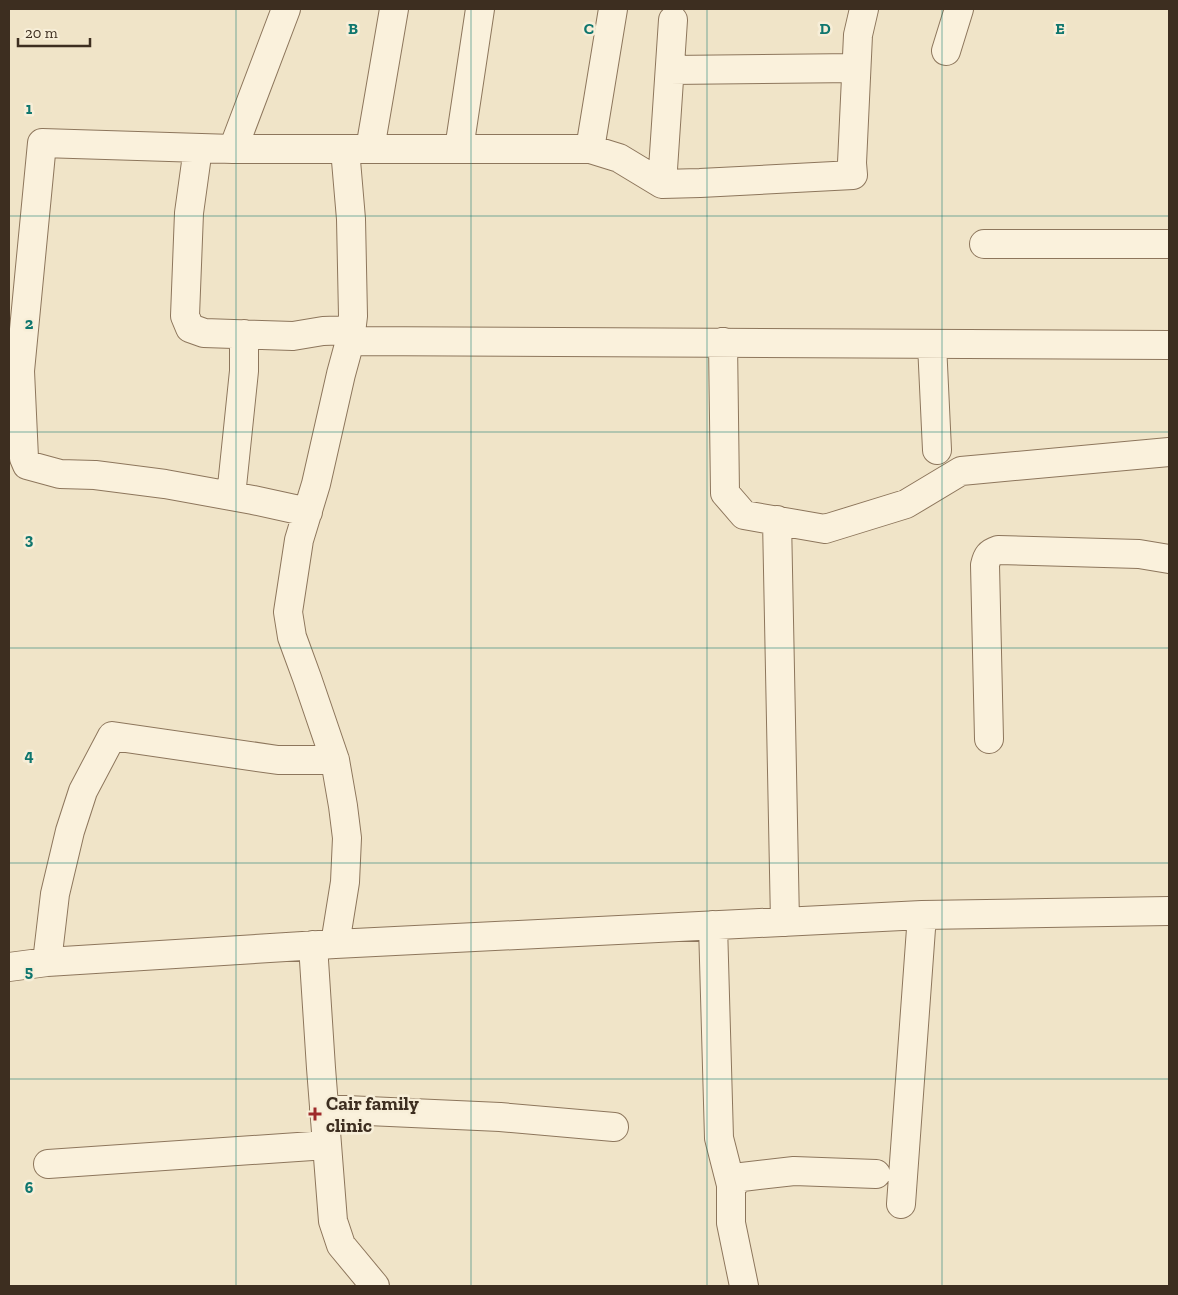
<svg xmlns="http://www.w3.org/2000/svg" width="1178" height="1295" font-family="'Zilla Slab',serif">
<rect width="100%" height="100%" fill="#f0e4c8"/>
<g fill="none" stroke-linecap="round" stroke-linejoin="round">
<defs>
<path id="minor" d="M946,51l13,-42
M670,70l186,-2
M198,148l-9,65 -4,103 5,12 14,5 89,3 30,-5 29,-1
M233,149l53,-140
M370,149l24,-140
M459,149l21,-140
M590,149l29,9 43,26 38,-1 153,-8 -1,-12 6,-128 6,-26
M662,184l11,-164
M984,244h185
M350,341l819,4
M723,342l2,151 19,22 81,14 81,-25 55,-33 208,-19
M932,344l5,106
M9,366l11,5 22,-228 191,6h357l23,-140
M20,371l4,87 3,7 33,9 35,1 70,9 88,16 55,12
M231,496l13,-125v-37
M777,520l8,402
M989,739l-4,-174c2,-9 4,-12 13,-15l141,4 30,5
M713,925l6,213 12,47
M335,944l10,-62 2,-44 -4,-32 -8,-46 -28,-82 -15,-41 -4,-25 11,-72 17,-56 25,-110 9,-33 3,-25 -2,-97 -6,-70
M313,945l8,123 12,153 8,24 34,41
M47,962l8,-68 15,-63 13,-40 29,-55 166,24h57
M9,967l38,-5 288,-18 587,-29 247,-4
M324,1109l176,8 114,10
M48,1164l279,-19
M901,1204l21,-289
M744,1286l-13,-63v-38l11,-8 52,-6 82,3"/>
</defs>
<use href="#minor" stroke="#8d765c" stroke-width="30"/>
<use href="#minor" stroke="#faf1dc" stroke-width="28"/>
</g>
<path fill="none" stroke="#0f766e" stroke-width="1" stroke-opacity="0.55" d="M236,9v1277M471,9v1277M707,9v1277M942,9v1277M9,216h1160M9,432h1160M9,648h1160M9,863h1160M9,1079h1160"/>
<path fill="#9e2a2b" stroke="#f7eed8" stroke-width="2" d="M312.5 1106.5h5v5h5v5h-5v5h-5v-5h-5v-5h5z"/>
<g text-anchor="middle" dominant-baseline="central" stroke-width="5" stroke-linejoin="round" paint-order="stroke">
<g font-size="19" font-weight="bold" fill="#3d2e20" stroke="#f7eed8" text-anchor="start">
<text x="326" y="1103">Cair family<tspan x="326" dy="22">clinic</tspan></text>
</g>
</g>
<g font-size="16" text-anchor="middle" font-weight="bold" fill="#0f766e" stroke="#f7eed8" stroke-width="5" stroke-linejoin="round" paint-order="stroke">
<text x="353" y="34">B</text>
<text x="589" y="34">C</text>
<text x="825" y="34">D</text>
<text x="1060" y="34">E</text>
<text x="29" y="114">1</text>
<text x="29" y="329">2</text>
<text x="29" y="545">3</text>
<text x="29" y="761">4</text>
<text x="29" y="977">5</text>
<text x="29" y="1193">6</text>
</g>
<rect width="1178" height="1295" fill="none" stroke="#3d2e20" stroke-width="20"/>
<path d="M18 38v8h72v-8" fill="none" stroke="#3d2e20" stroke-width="2.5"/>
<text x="25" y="38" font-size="15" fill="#3d2e20" stroke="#f7eed8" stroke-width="4" paint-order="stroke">20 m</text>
</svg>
